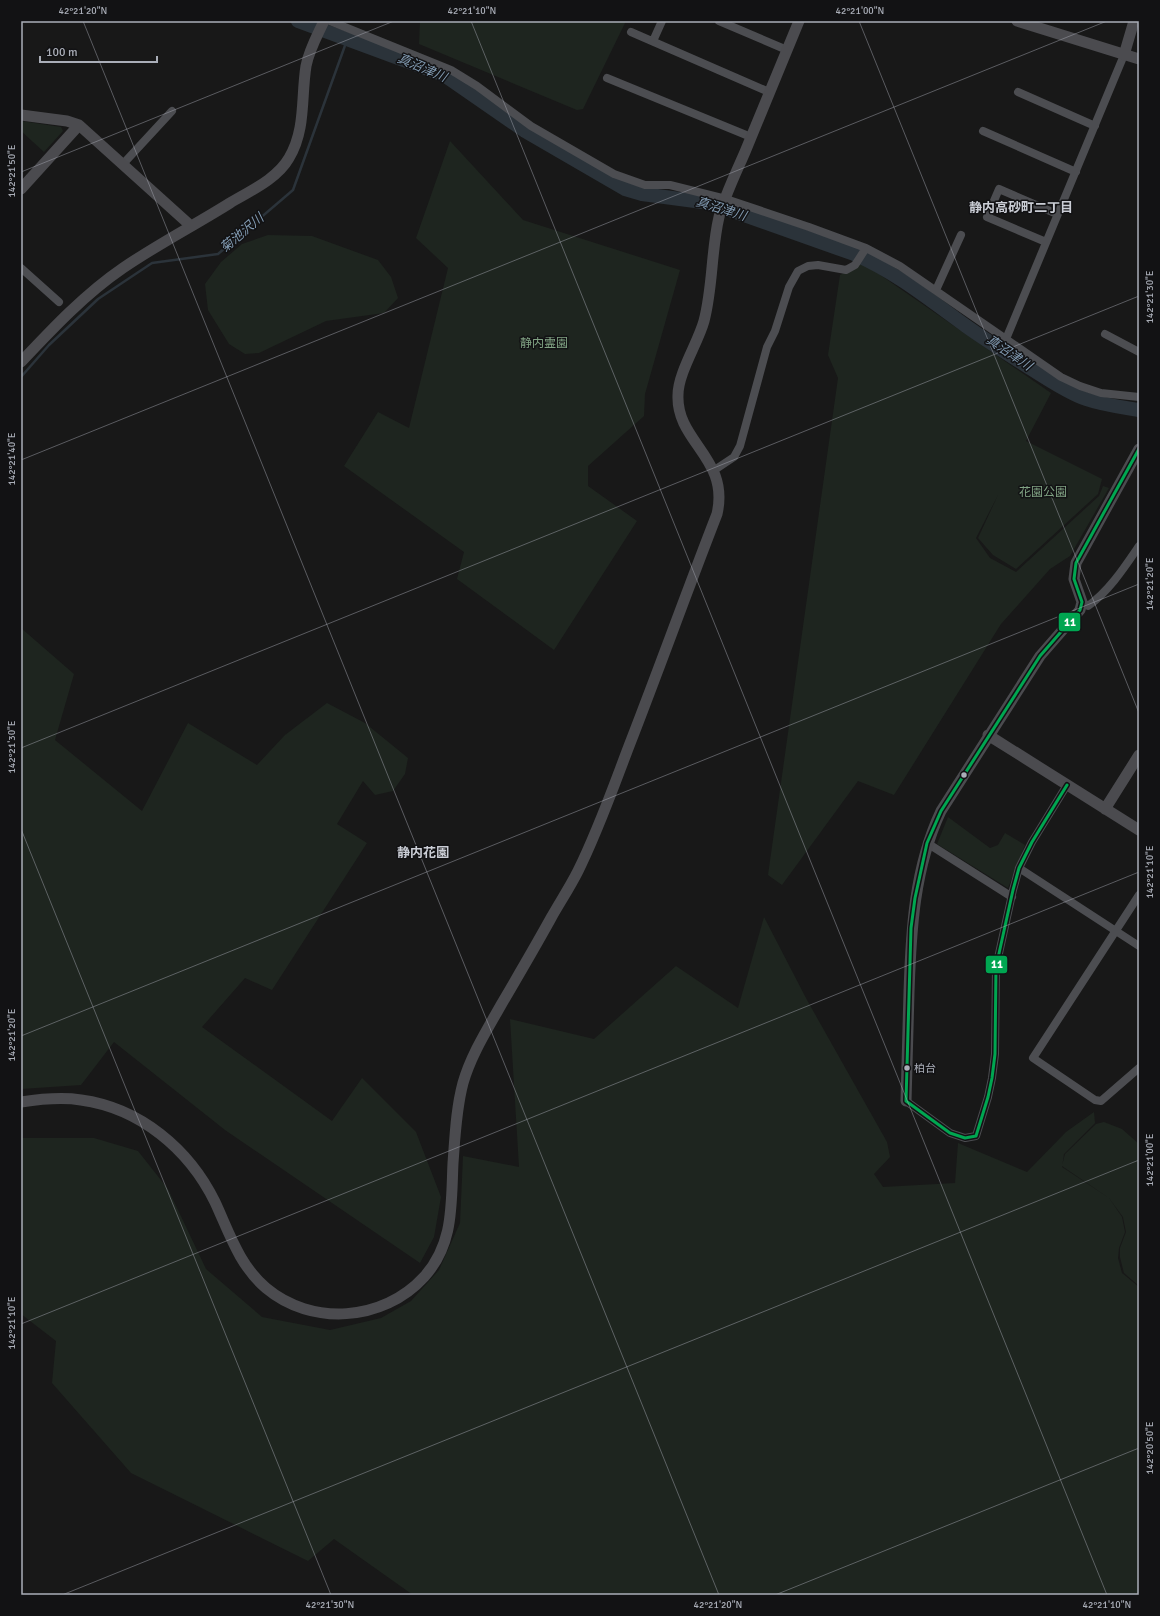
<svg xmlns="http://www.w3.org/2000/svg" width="1160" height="1616" font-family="Signika,'Noto Sans JP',sans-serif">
<rect width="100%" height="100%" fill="#181818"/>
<path fill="#1e251f" d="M420,21h206l-43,88 -6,1 -158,-66z
M21,121l40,6 2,4 -19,21 -23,-21z
M450,141l73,79 157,50 -35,124 -1,22 -56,50v20l49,35 -83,129 -97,-71 7,-27 -120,-86 34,-54 31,16 39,-160 -32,-30z
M268,235l44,1 66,24 13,17 7,21 -14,15 -58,8 -67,32 -14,1 -16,-10 -21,-34 -3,-26 16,-22 21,-18z
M863,263l188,130 -25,48 76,38 -4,15 -82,75 -23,-14 -15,-17 20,-43 -22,43 14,20 26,14 83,-76 4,-10 6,2 -39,68 -20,13 -49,55 -107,171 -36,-14 -76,104 -14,-10 70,-497 -10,-23 12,-80z
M21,628l53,46 -19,66 87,71 46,-88 69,42 28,-30 42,-32 38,20 43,35 -3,16 -12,17 -18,4 -12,-14 -26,43 30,19 -95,147 -27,-12 -43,49 130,94 30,-43 54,54 25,65 -7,40 -14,26 -195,-133 -111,-88 -33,43 -60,4z
M948,817l42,31 8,-3 7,-12 20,12 -17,43 -71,-44z
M764,917l43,83 80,142 3,15 -16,17 9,13 72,-4 3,-40 69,29 39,-40 28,-20 1,11 -31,31 -2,13 47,31 13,19 3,15 -6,16 -1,10 4,15 17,14v308h-726l-79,-56 -26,22 -177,-88 -79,-90 4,-42 -35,-27v-176h73l44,13 30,38 38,80 56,48 68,13 51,-12 30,-17 28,-31 21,-47 3,-67 56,11 -9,-148 84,20 82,-73 62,42z
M1104,1122l18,7 17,15v142l-15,-13 -4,-16v-9l6,-16 -3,-15 -14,-19 -47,-32 3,-12 31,-30z"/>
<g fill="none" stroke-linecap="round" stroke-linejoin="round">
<path stroke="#2b333a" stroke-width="2.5" d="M21,377l28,-32 49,-46 54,-36 66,-9 75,-64 54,-150"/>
<path stroke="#2b333a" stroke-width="14" d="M298,21l146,54 81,56 100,58 17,5 68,9 144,51c42,18 76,46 112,72 21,15 42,28 64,42 18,11 36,24 56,31 17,6 35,8 53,11"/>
<path stroke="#4c4d51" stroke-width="8" d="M330,21l121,49 26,16 54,40 83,48 31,11h25l56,14 83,28 57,21 34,18 161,111 19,9 21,7 38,4
M719,21l68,29
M631,32l138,60
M653,41l9,-20
M607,78l144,59
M1018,92l77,34
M983,131l93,41
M123,164l49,-53
M1046,242l-59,-25 12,-28 58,25
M21,268l38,34
M936,290l25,-55
M1105,334l34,18
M1006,339l118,-284
M713,471l21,-14 6,-11 27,-99 8,-16 14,-44 9,-16 10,-5 10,-1 28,5 9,-5 11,-17
M1082,602l6,4c21,-15 36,-38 51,-60
M927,843l85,54
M1019,868l120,78
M1139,895l-106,163 62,42 6,1 38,-33
M906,1101l44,32 15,5 11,-2 12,-39 4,-19 3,-24 1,-87 17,-77 6,-22 13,-26 35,-57"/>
<path stroke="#4b4b4f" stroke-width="11" d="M1017,21l122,38
M1124,55l10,-34
M21,115l46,6 12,4 112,101
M21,189l58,-64
M21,362c32,-34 64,-68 102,-94 35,-24 72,-43 107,-65 20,-12 47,-24 59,-45 17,-28 12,-61 17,-92 3,-16 11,-30 18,-45
M988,735l151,95
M1105,809l34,-54
M906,1101c1,-36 2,-72 3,-109 2,-61 5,-124 32,-181l99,-155 40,-46 2,-8 -8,-23 2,-16 63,-114
M21,1102c20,-3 41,-5 60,-2 59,8 108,49 134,102 14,30 24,63 51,86 45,38 117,34 158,-11 30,-33 27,-72 29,-114 2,-26 3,-54 10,-80 8,-28 24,-53 38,-78 17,-29 34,-58 50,-87 9,-16 19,-31 27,-47 20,-40 35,-83 51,-125 30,-77 58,-155 88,-232 13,-56 -41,-72 -39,-119 0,-22 20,-52 26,-74 9,-34 7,-70 15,-104 6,-22 17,-44 26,-65 18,-43 36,-87 54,-131"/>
<defs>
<path id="bus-1" d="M1067,785l-35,57 -13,26 -6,22 -17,77 -1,87 -3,24 -4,19 -12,39 -11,2 -15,-5 -44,-32 5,-173 4,-30 12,-55 14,-32 99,-155 40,-46 2,-8 -8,-23 2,-16 63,-114"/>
</defs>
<use href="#bus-1" stroke="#121214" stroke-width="6"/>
<use href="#bus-1" stroke="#00a651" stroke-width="3"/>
</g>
<path fill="none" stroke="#aaaeb8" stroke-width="1" stroke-opacity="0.45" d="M83,21l636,1574M471,21l636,1574M859,21l280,692M21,172l373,-151M21,460l1086,-439M21,748l1118,-452M21,829l310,766M21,1036l1118,-452M21,1324l1118,-452M62,1595l1077,-435M775,1595l364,-147"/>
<g fill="#aaaeb8" stroke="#121214" stroke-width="1.5">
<circle cx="964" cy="775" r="3.5"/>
<circle cx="907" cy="1068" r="3.5"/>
</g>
<g text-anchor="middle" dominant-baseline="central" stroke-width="3" stroke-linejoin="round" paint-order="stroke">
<g font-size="11" fill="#aaaeb8" stroke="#121214" text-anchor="start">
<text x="914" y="1068">柏台</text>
</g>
<g font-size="12" fill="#81a384" stroke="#121214">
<text x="544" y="343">静内霊園</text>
<text x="1043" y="492">花園公園</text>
</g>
<g font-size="13" font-style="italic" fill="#829bb2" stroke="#121214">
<text transform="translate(422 68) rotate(23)">真沼津川</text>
<text transform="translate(721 209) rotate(17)">真沼津川</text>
<text transform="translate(242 233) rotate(-40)">菊池沢川</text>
<text transform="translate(1009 353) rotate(34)">真沼津川</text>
</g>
<g font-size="13" font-weight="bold" fill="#cacdd5" stroke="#121214">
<text x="1021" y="208">静内高砂町二丁目</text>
<text x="423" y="853">静内花園</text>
</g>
</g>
<g stroke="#121214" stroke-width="1.5">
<rect x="1058" y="612" width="23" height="20" rx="4" fill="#00a651"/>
<rect x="985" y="955" width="23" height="19" rx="4" fill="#00a651"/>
</g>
<g font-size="11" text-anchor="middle" font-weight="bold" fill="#fff">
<text x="1070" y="626">11</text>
<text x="997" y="968">11</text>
</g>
<rect width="1160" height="1616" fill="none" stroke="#121214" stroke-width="44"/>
<path d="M40 56v6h117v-6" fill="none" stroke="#aaaeb8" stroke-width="2"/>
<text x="46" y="56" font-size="12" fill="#aaaeb8" stroke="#121214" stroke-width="3" paint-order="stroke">100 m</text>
<rect x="22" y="22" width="1116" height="1572" fill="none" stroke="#aaaeb8" stroke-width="1.5"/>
<g font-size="10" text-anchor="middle" fill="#aaaeb8">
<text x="83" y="14">42°21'20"N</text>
<text x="472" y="14">42°21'10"N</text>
<text x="860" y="14">42°21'00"N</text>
<text transform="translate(11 171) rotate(-90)" y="4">142°21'50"E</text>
<text transform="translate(1149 297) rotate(-90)" y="4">142°21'30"E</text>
<text transform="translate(11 459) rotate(-90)" y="4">142°21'40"E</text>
<text transform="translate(1149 584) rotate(-90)" y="4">142°21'20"E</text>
<text transform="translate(11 747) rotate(-90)" y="4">142°21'30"E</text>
<text transform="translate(1149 872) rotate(-90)" y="4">142°21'10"E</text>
<text transform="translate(11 1035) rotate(-90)" y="4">142°21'20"E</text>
<text transform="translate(1149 1160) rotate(-90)" y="4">142°21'00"E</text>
<text transform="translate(11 1323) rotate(-90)" y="4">142°21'10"E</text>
<text transform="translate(1149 1448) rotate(-90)" y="4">142°20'50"E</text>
<text x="330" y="1608">42°21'30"N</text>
<text x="718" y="1608">42°21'20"N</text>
<text x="1107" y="1608">42°21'10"N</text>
</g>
</svg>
